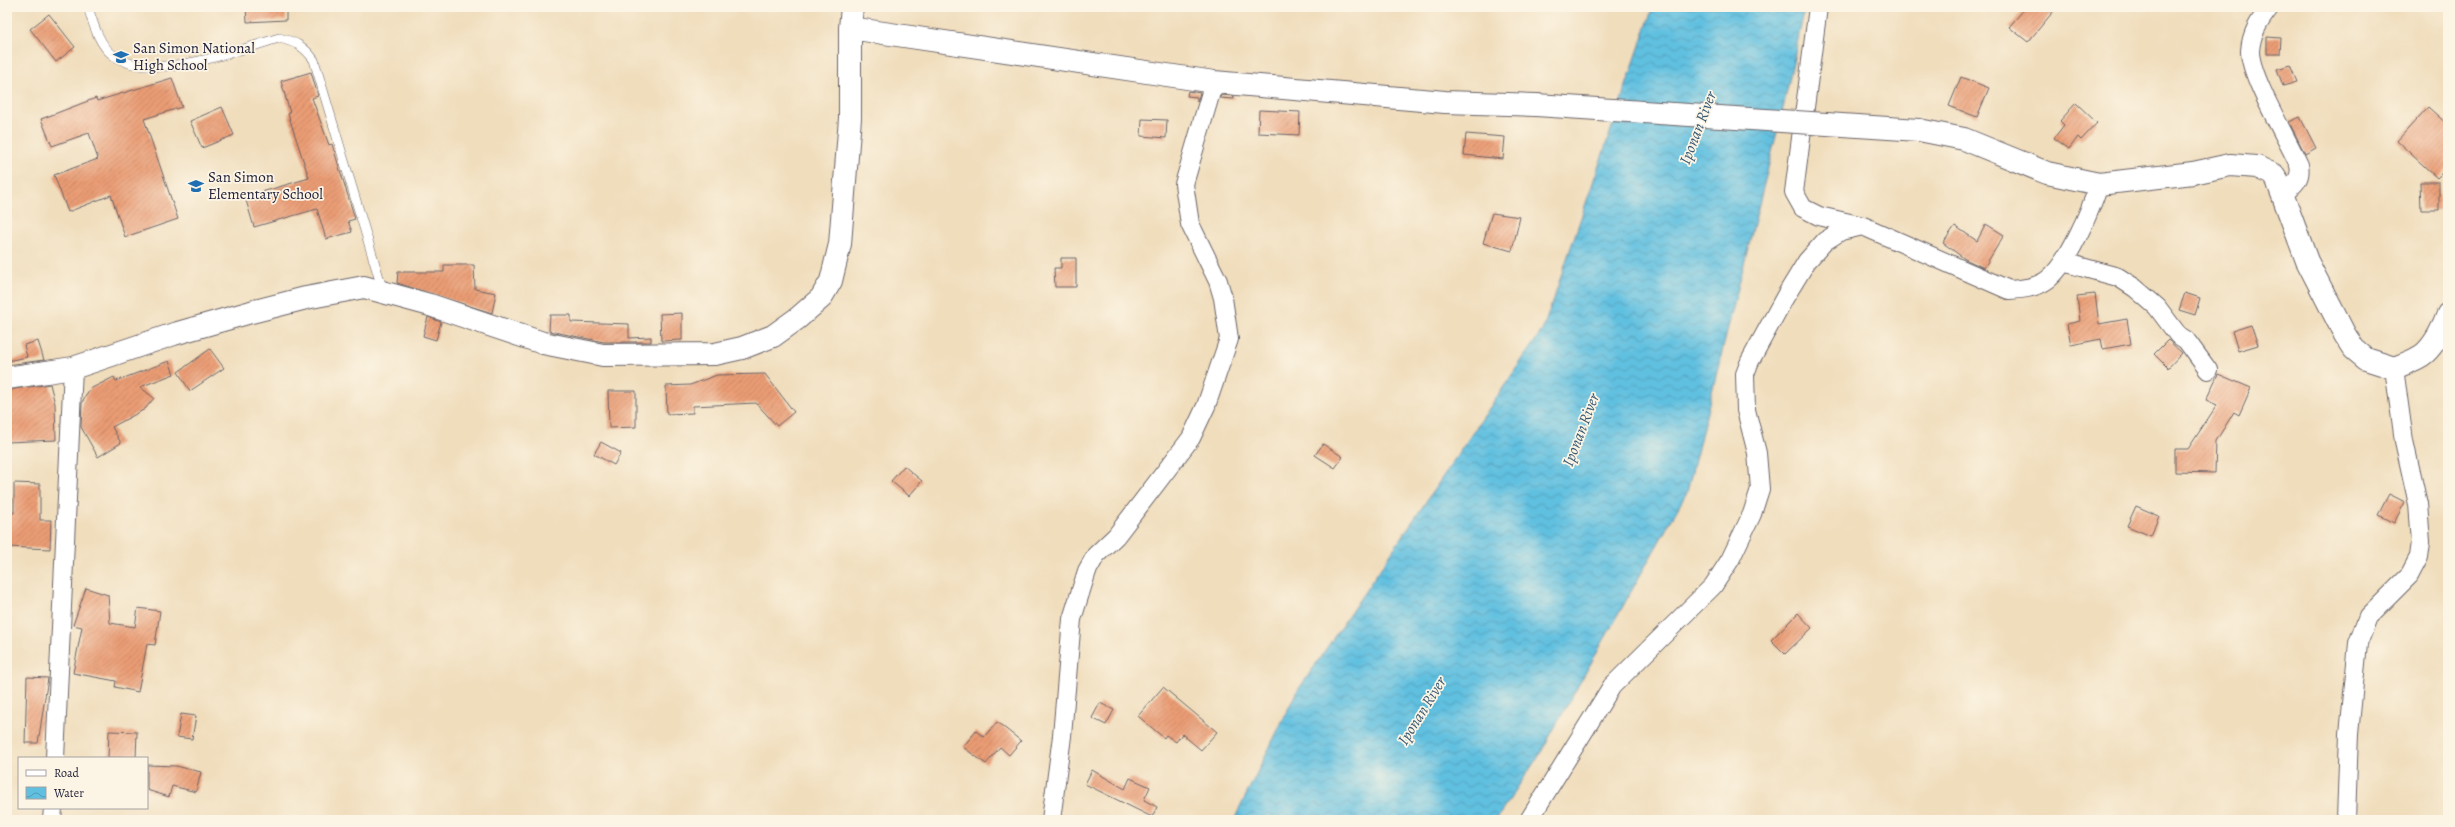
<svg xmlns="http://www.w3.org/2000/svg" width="2455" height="827" font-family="Alegreya,serif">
<defs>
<pattern id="water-waves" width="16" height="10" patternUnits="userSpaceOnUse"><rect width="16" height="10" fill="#61c0e0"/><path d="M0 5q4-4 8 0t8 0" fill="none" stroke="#509cb7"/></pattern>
<pattern id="building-hatch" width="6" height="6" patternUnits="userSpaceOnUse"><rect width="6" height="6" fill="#eb9d75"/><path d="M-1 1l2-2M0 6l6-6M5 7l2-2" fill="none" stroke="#be8061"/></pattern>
</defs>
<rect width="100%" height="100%" fill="#fcf5e5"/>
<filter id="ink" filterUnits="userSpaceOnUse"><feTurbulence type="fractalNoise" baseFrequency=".025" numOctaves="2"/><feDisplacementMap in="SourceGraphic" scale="8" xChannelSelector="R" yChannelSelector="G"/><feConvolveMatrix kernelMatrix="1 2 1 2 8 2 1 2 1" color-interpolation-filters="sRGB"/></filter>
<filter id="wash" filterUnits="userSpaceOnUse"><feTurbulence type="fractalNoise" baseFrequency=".012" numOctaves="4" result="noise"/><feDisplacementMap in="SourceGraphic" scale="16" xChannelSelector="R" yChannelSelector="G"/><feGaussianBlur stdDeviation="0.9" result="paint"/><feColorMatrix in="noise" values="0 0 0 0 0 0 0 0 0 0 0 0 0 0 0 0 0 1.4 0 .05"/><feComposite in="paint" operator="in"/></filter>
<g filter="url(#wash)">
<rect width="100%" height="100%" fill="#f0ddbc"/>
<path fill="url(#water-waves)" stroke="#42718e" d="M1653,7h152l-21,97 -97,388 -146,260 -45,68h-262l62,-127 247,-364z"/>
<g id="blocks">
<path fill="url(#building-hatch)" d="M246,7h40v13l-39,2z
M2026,7h31l-29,35 -19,-15z
M49,14l26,33 -19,15 -26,-33z
M2267,37l14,1 -1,16h-13z
M2290,65l7,17 -14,4 -6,-17z
M311,72l7,24 -6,2 17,47 3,-1 23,75 -7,2 4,11 -26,7 -9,-30 -63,18 -9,-30 64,-19 -21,-64 2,-1 -9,-32z
M1961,77l28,11 -12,29 -28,-11z
M172,78l10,29 -38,12 34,100 -53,18 -14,-42 -43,17 -14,-37 44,-16 -9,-26 -37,13 -11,-27 55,-21 1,3z
M1188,91l12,2 -3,9v-5l-10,-1z
M1221,95l13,1v3l-14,-1z
M2076,103l21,20 -16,17 -3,-3 -9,12 -15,-11 10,-13 -4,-4z
M222,107l12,28 -32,13 -12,-27z
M2428,107l20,18v42l-11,11 -40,-37z
M1259,110l41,2 -1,23 -41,-2z
M2300,117l16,31 -11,6 -16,-32z
M1142,119l25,1 -1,18 -25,-2z
M1466,134l39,3 -2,22 -39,-4z
M2420,182h19v28h-18z
M1492,213l28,4 -8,34 -29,-8z
M1986,224l18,11 -20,33 -19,-9 -22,-16 12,-17 22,15z
M1061,258h15v29h-21l-1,-19h7z
M444,265h30l1,24 21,4 -4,20 -95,-30 1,-11h46z
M2185,293l15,5 -5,17 -16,-5z
M2095,294l4,30 28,-5 4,25 -28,5 -2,-10 -30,6 -4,-21 13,-3 -3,-25z
M682,313v27l-21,1 -1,-27z
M550,315h21v7l58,2v14l22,-1v5h-47l-55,-11z
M428,317l13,5 -5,18 -13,-4z
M2251,325l7,20 -20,6 -6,-20z
M2168,340l14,13 -14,15 -14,-14z
M38,341l6,19 -37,5v-4l20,-4 -3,-12z
M210,349l14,19 -34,23 -12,-19z
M169,361l5,13 -34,13 14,11 -9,11 -33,18 9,16 -23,14 -17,-30 1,-24 3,-7 5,-7 24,-12 2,4z
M765,374l29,38 -17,14 -21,-23 -63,3v7l-26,1 -1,-28 24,-1 27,-10z
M2218,374l33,14 -12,27 -5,-3 -18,29 -1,32 -40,-1v-23h13l29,-44 -11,-5z
M50,384l5,20 1,36 -49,2v-52z
M608,391h28v36l-27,1z
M601,442l20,11 -7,12 -20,-11z
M1323,444l20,13 -8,11 -20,-13z
M904,466l18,15 -13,15 -18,-15z
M14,483l26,1v36h11l-1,29 -43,-2v-34h7z
M2389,494l16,8 -11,21 -16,-8z
M2136,506l23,10 -8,20 -24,-10z
M86,588l22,7 2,28 25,4 3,-19 22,3 -5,34 -8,-1 -9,48 -23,-5 1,-6 -43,-8 9,-46 -9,-2z
M1798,613l14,15 -27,26 -14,-14z
M27,677l21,1 -10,65h-13z
M1163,687l54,45 -16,18 -19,-16 -6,8 -10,-7 -2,3 -26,-22z
M1100,703l14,7 -8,15 -14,-7z
M181,714l15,2 -4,23 -15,-2z
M997,722l24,19 -12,14 -9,-8 -14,17 -23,-17 13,-16 8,6z
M109,731l28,1 -1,26h-28z
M147,765l29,1 25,6 -5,20 -24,-6 -3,11 -22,-7z
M1092,770l33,19 5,-11 20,9 -6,13 13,7 -5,10 -67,-33z"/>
</g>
</g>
<g filter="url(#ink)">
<use href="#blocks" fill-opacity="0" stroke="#6a6368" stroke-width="1"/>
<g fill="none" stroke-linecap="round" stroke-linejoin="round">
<defs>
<path id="service" d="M88,7c5,16 11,38 25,48 39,29 125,-5 166,-17 17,4 25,8 35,22l69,231"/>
<path id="minor" d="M1818,7l-24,185 9,16 16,8 44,10 146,64c13,-1 27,-2 38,-10 21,-15 44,-71 52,-96
M2270,7c-10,13 -19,26 -20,44 0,26 37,87 49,114 3,14 -5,20 -16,29
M2063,262l55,15 17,11 22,19 21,28 8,5 22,30
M55,758l18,-390
M52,820l1,-12
M1051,820l11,-84 10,-117 15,-48 9,-16 20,-19 75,-98 15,-32 23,-67 -6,-41 -5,-17 -28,-57 -6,-40 30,-102
M1529,820l83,-134 101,-100 17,-26 22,-46 8,-25 -3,-36 -11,-43 -1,-36 5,-13 35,-64 22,-36 18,-20 16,-10 22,-5
M2346,820l3,-86 9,-91 10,-26 41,-41 10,-19 2,-15 -3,-38 -14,-63 -10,-73"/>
<path id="tertiary" d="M850,28l2,-21
M1919,130l45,9 83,34 52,11 94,-11 37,-8 27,2 17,8 3,5 30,81 38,74 9,14 12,10 28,9c10,-4 23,-8 31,-15 10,-9 19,-27 23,-39
M7,378l66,-10 101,-34 77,-22 55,-14 58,-11 66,18 113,38 60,12 112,-1 27,-6 31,-12 25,-18 23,-20 10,-17 9,-37 10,-126v-90l364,54 231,20 91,3"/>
</defs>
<use href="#service" stroke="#6a6368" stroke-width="10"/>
<use href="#minor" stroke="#6a6368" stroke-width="20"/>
<use href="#tertiary" stroke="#6a6368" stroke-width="24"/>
<use href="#service" stroke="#fff" stroke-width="9"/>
<use href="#minor" stroke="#fff" stroke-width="18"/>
<use href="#tertiary" stroke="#fff" stroke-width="22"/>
<defs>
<path id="tertiary-bridge" d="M1536,105l383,25"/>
</defs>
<use href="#tertiary-bridge" stroke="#6a6368" stroke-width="24" stroke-linecap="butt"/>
<use href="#tertiary-bridge" stroke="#fff" stroke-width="22"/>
</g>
</g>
<defs>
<symbol id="school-bare" viewBox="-9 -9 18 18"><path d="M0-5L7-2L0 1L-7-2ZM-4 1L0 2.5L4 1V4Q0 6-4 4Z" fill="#1f6fb2" stroke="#fcf5e5" stroke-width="2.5" paint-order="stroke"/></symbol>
</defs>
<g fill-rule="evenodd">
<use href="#school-bare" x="110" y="46" width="22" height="22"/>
<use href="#school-bare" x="185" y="175" width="22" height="22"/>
</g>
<g text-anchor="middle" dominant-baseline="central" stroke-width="3.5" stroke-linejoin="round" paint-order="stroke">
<g font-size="15" fill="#22223b" stroke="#fcf5e5" text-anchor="start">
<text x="133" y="48">San Simon National<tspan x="133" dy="17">High School</tspan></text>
<text x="208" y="177">San Simon<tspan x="208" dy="17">Elementary School</tspan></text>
</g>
<g font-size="16" font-style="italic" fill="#385975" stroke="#fcf5e5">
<text transform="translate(1698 128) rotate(-69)">Iponan River</text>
<text transform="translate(1581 430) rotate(-69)">Iponan River</text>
<text transform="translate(1422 711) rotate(-58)">Iponan River</text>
</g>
</g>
<rect width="2455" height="827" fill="none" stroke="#fcf5e5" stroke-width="24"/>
<rect x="18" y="757" width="130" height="52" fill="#fcf5e5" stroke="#a5a1a1"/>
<rect x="26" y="770" width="20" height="6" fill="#ffffff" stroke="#a5a1a1"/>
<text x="54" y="777" font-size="12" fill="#22223b">Road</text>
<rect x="26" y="787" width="20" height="12" fill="url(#water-waves)" stroke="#a5a1a1"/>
<text x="54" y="797" font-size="12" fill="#22223b">Water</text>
</svg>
